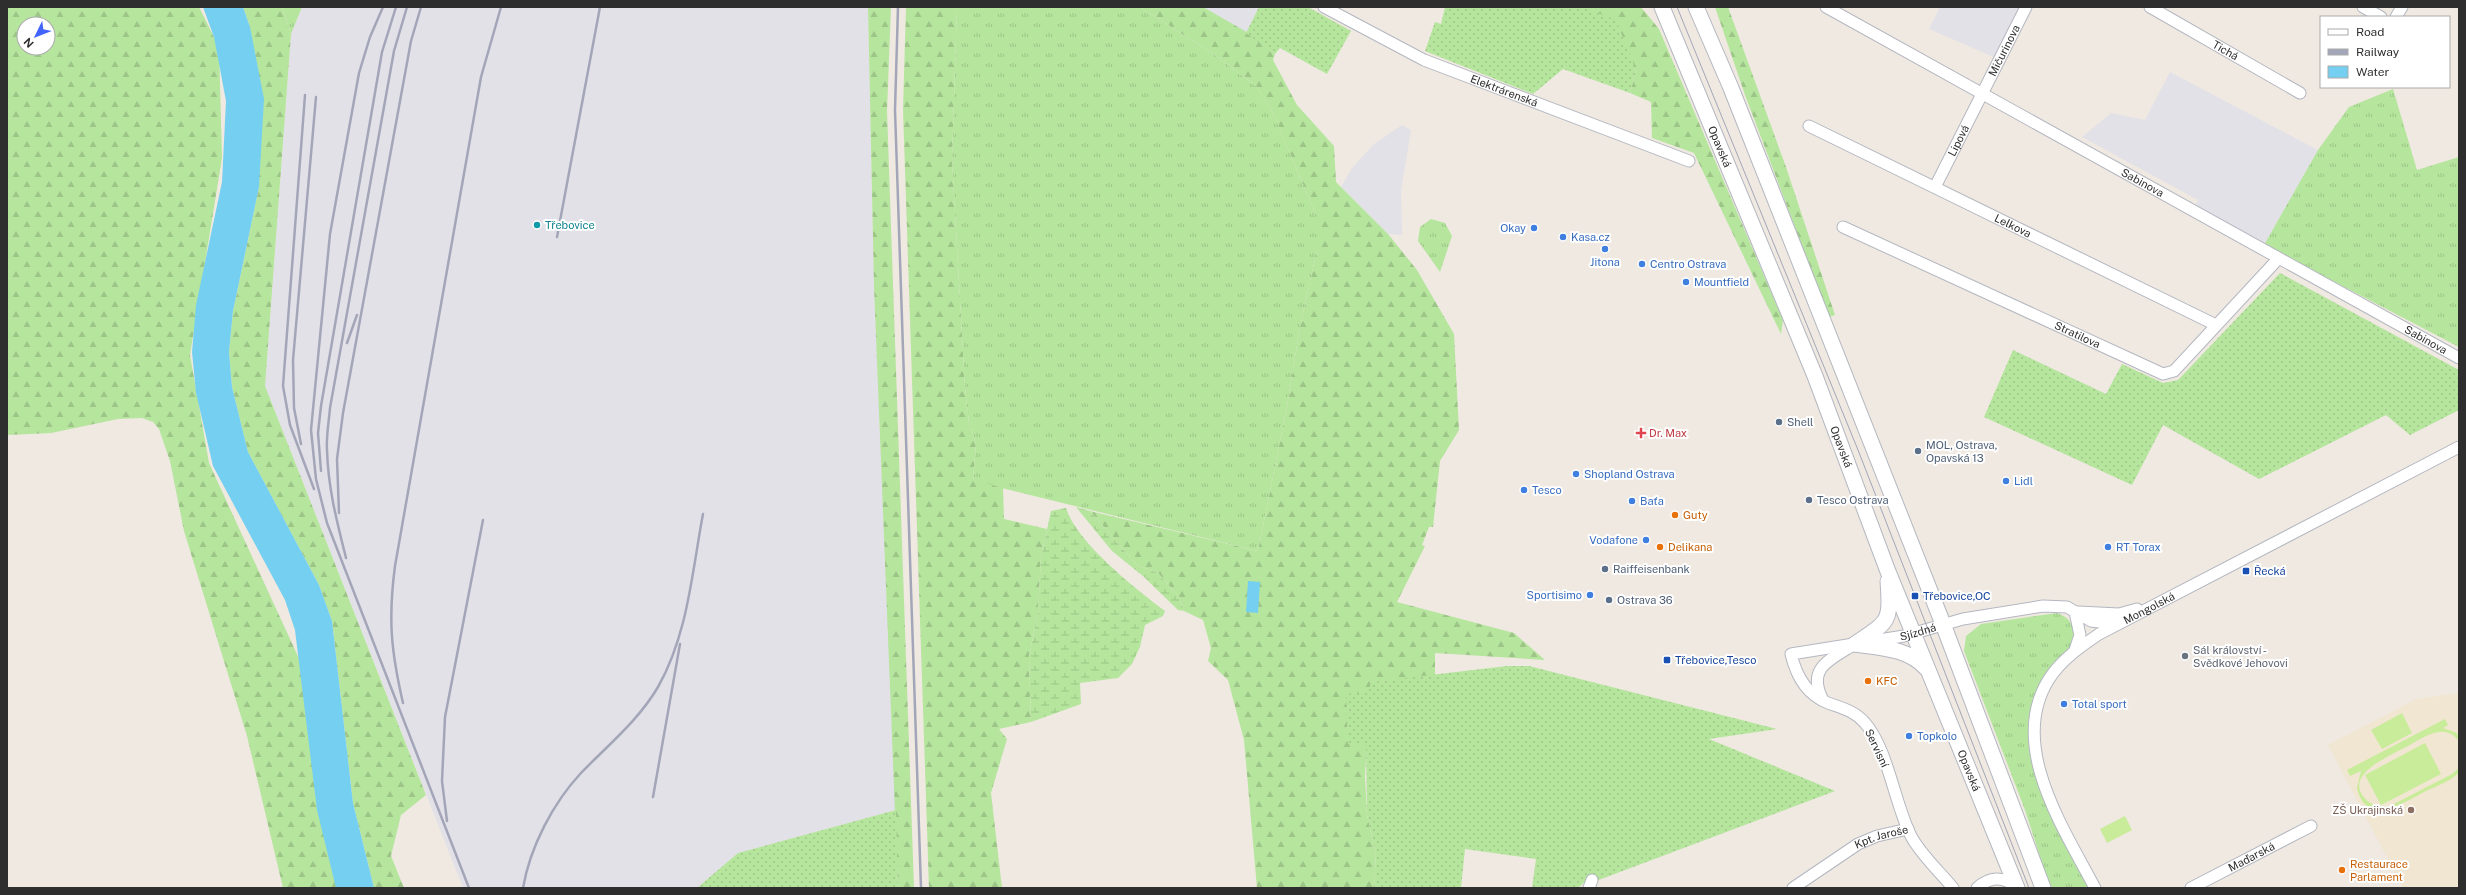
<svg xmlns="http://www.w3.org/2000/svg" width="2466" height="895" font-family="'Public Sans',sans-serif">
<defs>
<pattern id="grass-tufts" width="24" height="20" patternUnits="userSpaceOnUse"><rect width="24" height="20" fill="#b6e59e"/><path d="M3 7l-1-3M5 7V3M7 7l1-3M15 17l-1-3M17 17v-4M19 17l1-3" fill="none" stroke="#9dc588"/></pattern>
<pattern id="forest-firs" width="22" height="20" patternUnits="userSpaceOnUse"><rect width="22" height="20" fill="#b6e59e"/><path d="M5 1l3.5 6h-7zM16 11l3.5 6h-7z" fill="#9dc588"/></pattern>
<pattern id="wetland-marsh" width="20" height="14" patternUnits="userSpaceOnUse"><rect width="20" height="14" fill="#b6e59e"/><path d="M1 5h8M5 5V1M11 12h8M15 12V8" fill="none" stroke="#9dc588"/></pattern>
<pattern id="garden-dots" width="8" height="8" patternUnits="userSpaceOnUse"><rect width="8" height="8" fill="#b6e59e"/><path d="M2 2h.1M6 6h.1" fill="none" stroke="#9dc588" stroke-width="1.8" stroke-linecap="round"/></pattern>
</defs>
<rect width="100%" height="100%" fill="#efe9e1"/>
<path fill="#e3e1e8" d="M302,7h566l6,280 22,523 -158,43 -41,35h-234l-198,-502 26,-352z
M1202,7h57l-13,26z
M1940,7h84l-28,51 -67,-29z
M2170,72l148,78 -54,95 -69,-38 3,-7 -116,-63 29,-24 34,7z
M1402,125l9,5 -10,61 1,44 -14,-1 -47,-47 11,-19 22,-24z"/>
<path fill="#f0e6d1" d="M2459,693v195h-56l-75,-143 88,-46z"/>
<path fill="url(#grass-tufts)" d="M282,7h20l-11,27z
M957,7h183l72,46 44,33 17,27 44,104v33l-17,77 -13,79 -29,145 -285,-70 3,-38 -7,-20 -4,-35 -13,-229z
M2393,89l24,81 42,-13v190l-195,-102 54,-95 31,-43z
M1431,219l14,4 7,13 -12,36 -22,-31 2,-14z
M2057,613c15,5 18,15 16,30 -10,14 -25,24 -33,40 -36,69 18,144 49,205h-39l-25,-78 -61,-159 2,-15 15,-12z"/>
<path fill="url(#forest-firs)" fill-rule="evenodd" d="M7,7h192l20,40 3,111 -32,197 19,108 98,213 35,212h-59l-36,-152 -63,-205 -14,-70 -11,-32 -6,-7 -11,-4 -24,1 -67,14 -44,2zM24,24h24v24h-24z
M243,7h39l9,27 -26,352 161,409 -25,20 -10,41 13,32h-30l-21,-85 -21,-182 -13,-36 -71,-133 -16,-65 -3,-35 4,-41 26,-124 -9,-160z
M868,7h23l-4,104 27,777h-16l-24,-601z
M906,7h51l-5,152 13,229 4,35 7,20 -3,37 30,8 1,31 43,10 -6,28 -3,55 -9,45 2,65 -32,7 8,10 -16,54 11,95h-73l-26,-778z
M1140,7h63l42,24 30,23 -2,6 24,45 37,41 2,36 52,52 29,36 37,64 5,96 -19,31 -7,66h-4l-7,18 3,1 -28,56 117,31 31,27 -110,-7v23l-64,6 -6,94 2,39 9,38 -2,35h-117l-13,-148 -16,-60 -20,-19 3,-13 -8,-28 -19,-9 -5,-14 -21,-24 -21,-8 -47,-54 168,40 29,-145 13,-79 17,-77v-33l-44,-104 -17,-27 -44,-33z
M1582,7h59l18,22 124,291 -2,14 -87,-181 -42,-15 -1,-36 -21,-9 6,-23z
M1715,7h13l58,160 49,148 -6,2 -84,-222z"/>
<path fill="url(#wetland-marsh)" d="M1076,507l14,4 47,54 21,8 21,24 5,14 -6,-1 -35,-34 -31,-25z
M1066,508c11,35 70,81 99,103l-2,5 -18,9 -5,22 -8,17 -14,14 -38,5 1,21 -50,18 -2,-65 9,-45 3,-55 10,-46z"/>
<path fill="url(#garden-dots)" d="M1259,7h49l43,24 -24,43 -47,-26 -5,6 -29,-21z
M1445,7h137l34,13 20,50 -6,23 -67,-24 -30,25 -108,-43 10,-29 6,2z
M2280,273l179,97v40l-49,25 -24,-20 -127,64 -96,-54 -31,60 -148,-68 29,-67 93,44 16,-30 41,19 15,-3z
M1507,666h22l248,63 -68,10 126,52 -239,90 -8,-2 -10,9h-46l4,-29 -71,-10 -4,39h-87l2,-35 -9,-38 -1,-71h-18l-2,-50 23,-3 2,-9z
M896,810l2,78h-201l41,-35z"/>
<path fill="#c9ec9a" d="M2402,713l10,20 -30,16 -11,-19z
M2445,719l3,6 -5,3 14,5 2,8c-5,-6 -11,-10 -19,-9 -11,0 -24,10 -34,15 -18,10 -69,30 -36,56l11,4 9,-1 62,-32 7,-6v5c-9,8 -22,13 -33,18 -21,11 -60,37 -69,-3l4,-17 -11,5 -3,-6z
M2425,743l16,31 -60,31 -16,-30z
M2125,816l7,14 -25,13 -7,-14z"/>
<path fill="#75cff0" d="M203,7h40l7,20 14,72 -5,88 -26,124 -4,41 3,35 16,65 71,133 13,36 21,182 21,85h-38l-19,-78 -22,-180 -10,-30 -72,-134 -17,-73 -4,-41 4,-47 26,-123 4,-81 -12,-64z
M1248,581l12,1 -2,31 -12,-1z"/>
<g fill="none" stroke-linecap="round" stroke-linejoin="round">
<defs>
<g id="minor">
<path id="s1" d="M1324,7l100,53 265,101"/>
<path id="s2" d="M1826,7l633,351"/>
<path id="s3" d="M2150,7l150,86"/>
<path d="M2363,7l18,10"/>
<path d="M2396,17l6,-10"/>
<path id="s4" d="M1809,126l407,199"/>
<path id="s5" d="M1935,187l91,-180"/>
<path id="s6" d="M1843,227l320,147 11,-3 104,-112"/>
<path d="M2075,612l5,23 -5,15"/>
<path d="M2078,612l41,2 18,-5"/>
<path d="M1823,700c-16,-30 4,-39 27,-53"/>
<path d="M1589,888l3,-8"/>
<path id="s7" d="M1793,888l65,-44 19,-8 31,-7"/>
<path id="s8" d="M1953,888c-13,-16 -32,-33 -42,-52 -16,-31 -23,-87 -46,-113 -10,-12 -23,-15 -37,-20 -21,-8 -32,-28 -37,-49l113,-18 59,-17 80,-13 24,1 24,14 26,3"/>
<path d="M1977,888c12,-11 27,-13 39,0"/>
<path id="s9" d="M2095,888c-31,-59 -88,-143 -46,-209 12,-19 31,-32 50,-45l360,-187"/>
<path id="s10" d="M2191,888l120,-62"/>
</g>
<g id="secondary">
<path id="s11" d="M1662,7l153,369 72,193 130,319"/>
<path d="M1696,7l35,81 212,536 100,264"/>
<path d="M1855,644c34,-23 36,-21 33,-63"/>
<path d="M1855,644c26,4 53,4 71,24"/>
</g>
</defs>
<use href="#minor" stroke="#b4b7c1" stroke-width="13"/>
<use href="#secondary" stroke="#b4b7c1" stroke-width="17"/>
<use href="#minor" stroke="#fff" stroke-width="11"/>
<use href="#secondary" stroke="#fff" stroke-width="15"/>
<path stroke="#a3a6b8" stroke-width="1" d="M1677,7l181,443 171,438"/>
<path stroke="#a3a6b8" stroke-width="2.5" d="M383,7l-13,30 -11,36 -29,161 -19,196 5,49 11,44 142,365
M898,7l-3,103 26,778
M305,95l-22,291 7,39 24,64
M557,237l43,-230
M347,343l10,-28
M301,444l-7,-36 -1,-48 23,-263
M321,471l-3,-38 3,-27 61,-354 14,-45
M339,513l-2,-54 6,-46 68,-372 10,-34
M346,558c-9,-36 -18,-70 -19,-108 -1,-14 2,-29 3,-42l64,-357 13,-44
M403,703c-12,-52 -15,-84 -8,-137l86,-489 20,-70
M653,797l27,-153
M447,821l-5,-40 3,-64 38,-197
M523,888c7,-41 30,-85 58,-115 27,-28 57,-52 77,-86 30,-53 34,-115 45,-173"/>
</g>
<circle fill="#0f9aa8" stroke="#fff" stroke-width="1.5" cx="537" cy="225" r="4"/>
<g fill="#3f7fe0" stroke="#fff" stroke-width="1.5">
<circle cx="1534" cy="228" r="4"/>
<circle cx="1563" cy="237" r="4"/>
<circle cx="1605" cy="249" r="4"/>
<circle cx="1642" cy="264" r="4"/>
<circle cx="1686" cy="282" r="4"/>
<circle cx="1576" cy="474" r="4"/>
<circle cx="2006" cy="481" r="4"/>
<circle cx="1524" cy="490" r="4"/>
<circle cx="1632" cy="501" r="4"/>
<circle cx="1646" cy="540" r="4"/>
<circle cx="2108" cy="547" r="4"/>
<circle cx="1590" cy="595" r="4"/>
<circle cx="2064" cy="704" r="4"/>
<circle cx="1909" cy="736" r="4"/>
</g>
<g fill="#5c6f8a" stroke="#fff" stroke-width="1.5">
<circle cx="1779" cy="422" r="4"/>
<circle cx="1918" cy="451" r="4"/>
<circle cx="1809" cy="500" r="4"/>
<circle cx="1605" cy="569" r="4"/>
<circle cx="1609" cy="600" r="4"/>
</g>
<path fill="#e0444e" stroke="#fff" stroke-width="1.5" d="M1639 427h4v4h4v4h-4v4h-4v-4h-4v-4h4z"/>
<g fill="#e8710a" stroke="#fff" stroke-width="1.5">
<circle cx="1675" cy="515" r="4"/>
<circle cx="1660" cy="547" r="4"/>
<circle cx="1868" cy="681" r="4"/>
<circle cx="2342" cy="870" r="4"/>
</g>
<g fill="#1a4fb4" stroke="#fff" stroke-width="1.5">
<rect x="2242" y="567" width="8" height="8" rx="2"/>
<rect x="1911" y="592" width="8" height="8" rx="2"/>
<rect x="1663" y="656" width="8" height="8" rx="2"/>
</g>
<circle fill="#6b7280" stroke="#fff" stroke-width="1.5" cx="2185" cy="656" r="4"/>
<circle fill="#8d6e63" stroke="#fff" stroke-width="1.5" cx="2411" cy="810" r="4"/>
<g text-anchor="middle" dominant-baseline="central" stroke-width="4" stroke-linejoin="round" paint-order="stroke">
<g font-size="11" fill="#2e2e2e" stroke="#fff">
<text stroke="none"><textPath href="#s5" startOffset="153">Mičurinova</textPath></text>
<text stroke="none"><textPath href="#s3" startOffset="87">Tichá</textPath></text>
<text stroke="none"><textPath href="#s1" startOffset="199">Elektrárenská</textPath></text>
<text stroke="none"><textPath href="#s5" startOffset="52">Lipová</textPath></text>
<text stroke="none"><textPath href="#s11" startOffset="151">Opavská</textPath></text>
<text stroke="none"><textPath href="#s2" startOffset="362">Sabinova</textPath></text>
<text stroke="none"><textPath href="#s4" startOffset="227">Lelkova</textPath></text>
<text stroke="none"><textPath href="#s6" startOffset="258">Stratilova</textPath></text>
<text stroke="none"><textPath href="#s2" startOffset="686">Sabinova</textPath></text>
<text stroke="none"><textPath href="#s11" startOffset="475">Opavská</textPath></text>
<text stroke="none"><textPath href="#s9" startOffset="349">Mongolská</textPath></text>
<text stroke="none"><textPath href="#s8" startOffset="425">Sjízdná</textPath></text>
<text transform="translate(1877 748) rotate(65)">Servisní</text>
<text stroke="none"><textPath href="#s11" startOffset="823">Opavská</textPath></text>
<text stroke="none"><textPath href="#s7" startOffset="103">Kpt. Jaroše</textPath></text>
<text stroke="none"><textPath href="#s10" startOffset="68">Maďarská</textPath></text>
</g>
<g font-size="11" fill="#0d838f" stroke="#fff" text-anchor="start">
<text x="545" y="225">Třebovice</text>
</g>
<g font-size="11" fill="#366cbe" stroke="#fff" text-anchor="start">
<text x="1526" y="228" text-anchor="end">Okay</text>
<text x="1571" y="237">Kasa.cz</text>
<text x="1605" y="262" text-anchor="middle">Jitona</text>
<text x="1650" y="264">Centro Ostrava</text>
<text x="1694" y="282">Mountfield</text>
<text x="1584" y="474">Shopland Ostrava</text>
<text x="2014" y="481">Lidl</text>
<text x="1532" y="490">Tesco</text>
<text x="1640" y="501">Baťa</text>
<text x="1638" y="540" text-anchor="end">Vodafone</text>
<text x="2116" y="547">RT Torax</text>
<text x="1582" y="595" text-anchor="end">Sportisimo</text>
<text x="2072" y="704">Total sport</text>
<text x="1917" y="736">Topkolo</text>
</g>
<g font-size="11" fill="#4e5e75" stroke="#fff" text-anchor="start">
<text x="1787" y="422">Shell</text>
<text x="1926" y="445">MOL, Ostrava,<tspan x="1926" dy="13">Opavská 13</tspan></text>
<text x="1817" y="500">Tesco Ostrava</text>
<text x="1613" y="569">Raiffeisenbank</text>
<text x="1617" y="600">Ostrava 36</text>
</g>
<g font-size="11" fill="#be3a42" stroke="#fff" text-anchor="start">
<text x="1649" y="433">Dr. Max</text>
</g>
<g font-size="11" fill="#c56008" stroke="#fff" text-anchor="start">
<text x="1683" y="515">Guty</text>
<text x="1668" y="547">Delikana</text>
<text x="1876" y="681">KFC</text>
<text x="2350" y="864">Restaurace<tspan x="2350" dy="13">Parlament</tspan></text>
</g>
<g font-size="11" fill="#164399" stroke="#fff" text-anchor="start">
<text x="2254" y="571">Řecká</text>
<text x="1923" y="596">Třebovice,OC</text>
<text x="1675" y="660">Třebovice,Tesco</text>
</g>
<g font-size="11" fill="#5b616d" stroke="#fff" text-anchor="start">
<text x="2193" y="650">Sál království -<tspan x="2193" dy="13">Svědkové Jehovovi</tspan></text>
</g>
<g font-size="11" fill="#785e54" stroke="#fff" text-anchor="end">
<text x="2403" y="810">ZŠ Ukrajinská</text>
</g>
</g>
<rect width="2466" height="895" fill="none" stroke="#2e2e2e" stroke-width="16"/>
<rect x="2320" y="16" width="130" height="72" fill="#ffffff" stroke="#ababab"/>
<rect x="2328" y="29" width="20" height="6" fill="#ffffff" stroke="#ababab"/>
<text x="2356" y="36" font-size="12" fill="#2e2e2e">Road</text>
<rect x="2328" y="49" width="20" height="6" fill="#a3a6b8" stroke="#ababab"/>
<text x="2356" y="56" font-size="12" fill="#2e2e2e">Railway</text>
<rect x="2328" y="66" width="20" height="12" fill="#75cff0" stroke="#ababab"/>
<text x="2356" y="76" font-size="12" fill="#2e2e2e">Water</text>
<g transform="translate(36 36) rotate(227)"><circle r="19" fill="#ffffff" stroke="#ababab"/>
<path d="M0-3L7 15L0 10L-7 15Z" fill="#4264fb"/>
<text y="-6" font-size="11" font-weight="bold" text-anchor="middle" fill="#2e2e2e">N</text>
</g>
</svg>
